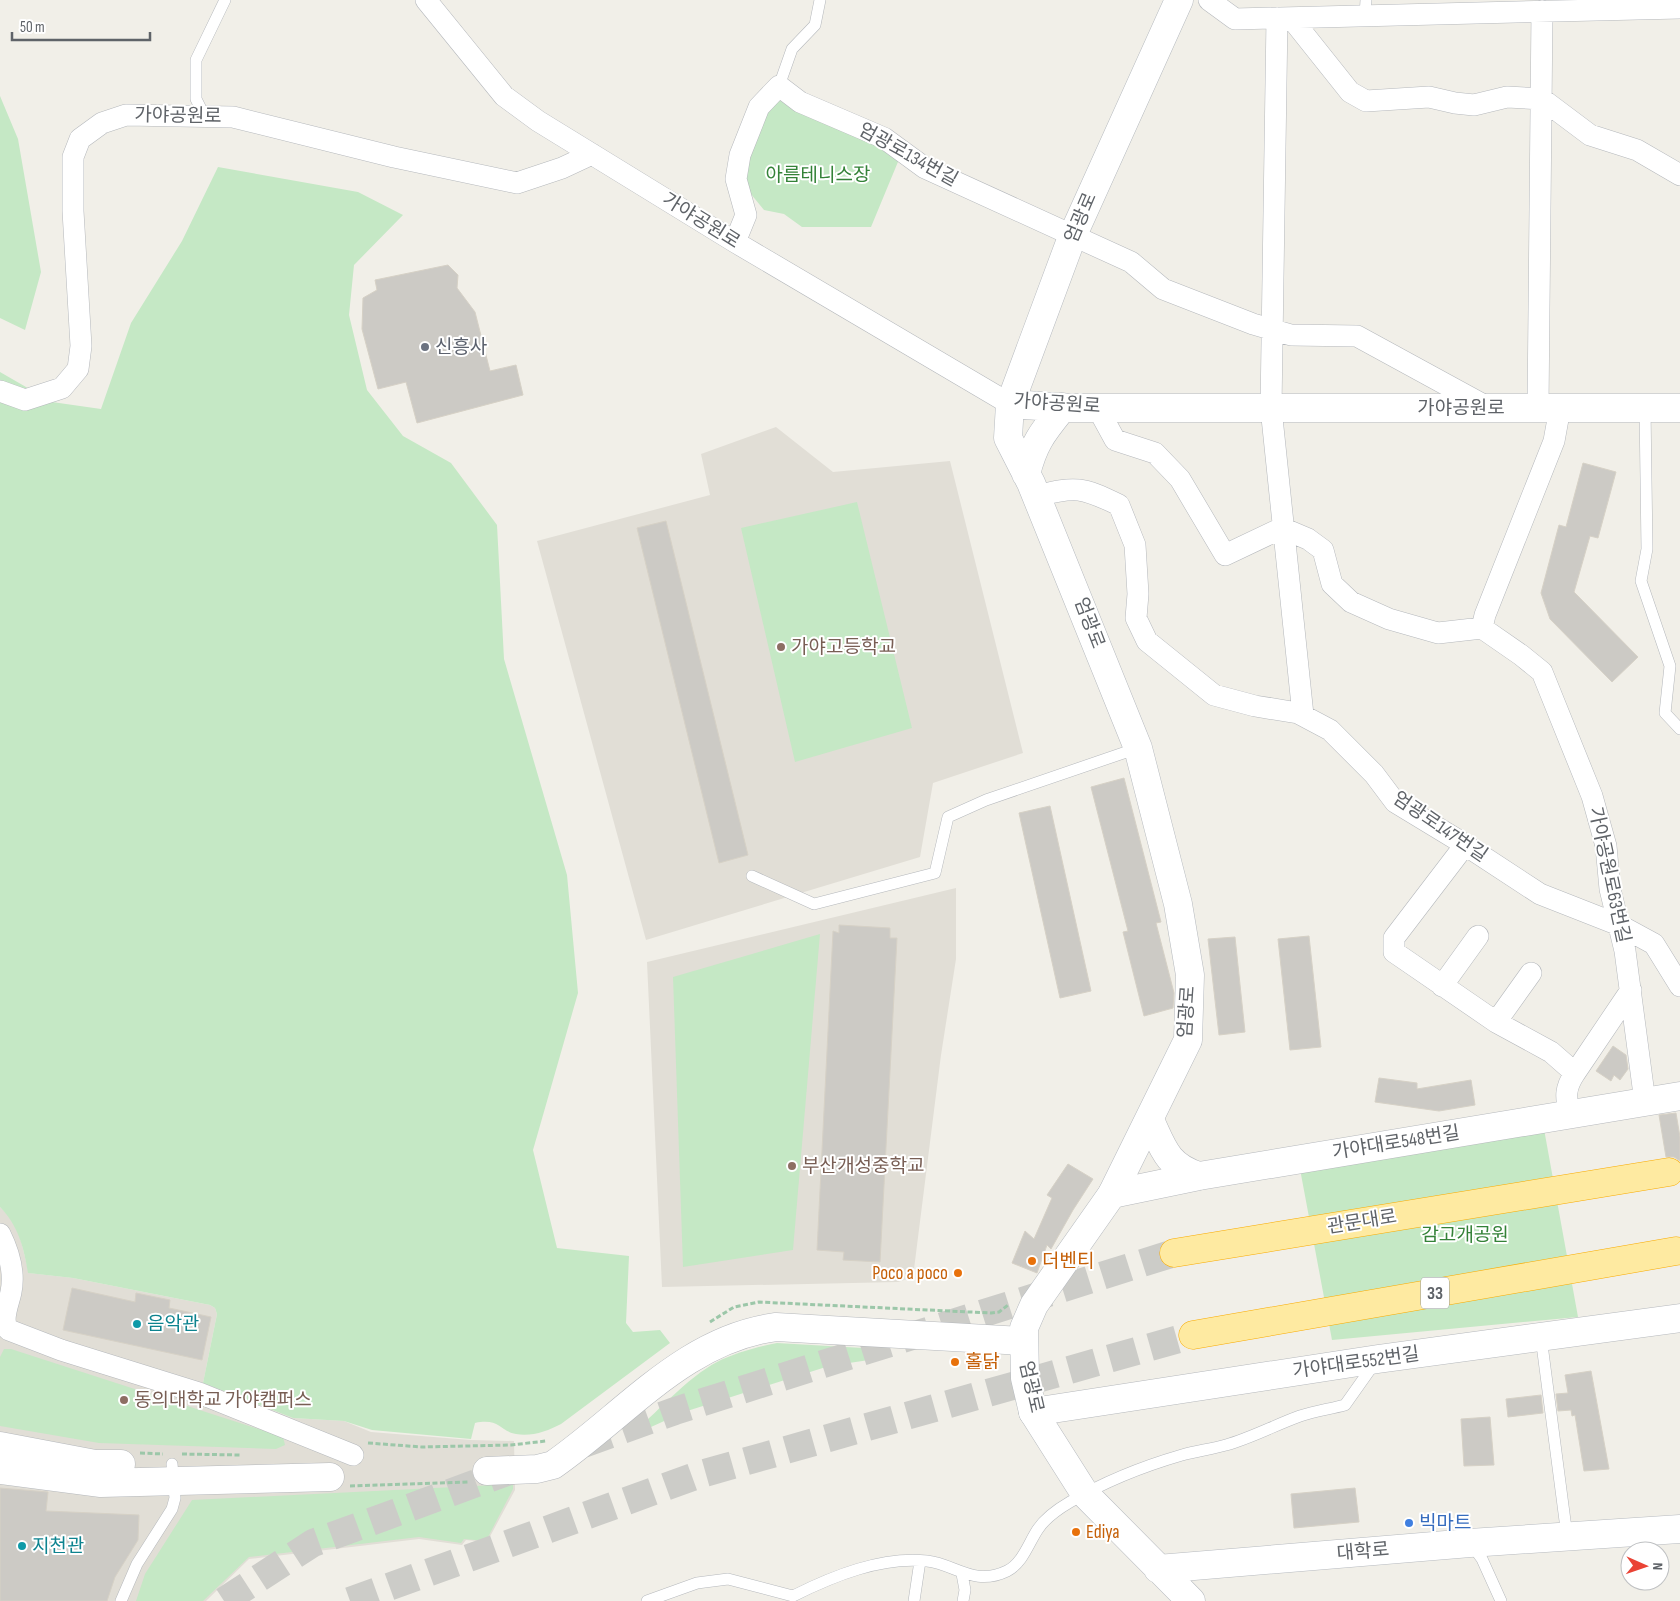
<svg xmlns="http://www.w3.org/2000/svg" width="1680" height="1601" font-family="'Sofia Sans Condensed','Noto Sans KR',sans-serif">
<rect width="100%" height="100%" fill="#f1efe8"/>
<path fill="#e1ded6" d="M776,427l57,45 117,-11 73,292 -90,30 -13,74 -274,83 -109,-399 173,-46 -9,-41z
M956,888v71l-15,96 -28,222 -15,5 -236,5 -15,-325z
M0,1207l12,12 8,18 9,36 44,5 137,27 5,3 2,6 -14,69 90,35 51,3 27,11 100,8 43,1 1,49 -28,52 -21,-2 -4,5 -43,-6 -170,20 -43,42h-206z"/>
<path fill="#c5e8c5" d="M0,96l18,43 23,133 -16,58 -25,-12z
M777,99l123,58 -29,70h-69l-18,-13 -20,-4 -18,-22 -2,-31 20,-44z
M218,167l140,25 45,23 -49,50 -5,50 18,75 36,46 48,27 46,62 7,134 63,216 11,118 -45,157 24,98 72,8 -3,67 7,9 27,-2 10,13 -109,81c-13,7 -30,13 -45,10 -17,-3 -16,-16 -41,-11l-4,16 -99,-9 -28,-9 -51,-3 -90,-35 14,-69 -2,-6 -5,-3 -137,-27 -45,-5c-4,-25 -10,-48 -28,-66v-835l52,30 49,7 30,-86 51,-82z
M857,502l55,226 -117,34 -54,-234z
M820,934l-27,316 -110,17 -10,-290z
M1544,1129l34,188 -246,23 -32,-171z
M777,1343l86,5 6,4v8l-40,6 -145,46 -55,25c25,-22 59,-60 88,-75 18,-9 40,-15 60,-19z
M4,1349h7l272,88 2,8 -9,4 -177,-6 -99,-17v-69z
M513,1484v5l-27,52 -22,-2 -3,4 -42,-6 -170,20 -46,44h-67l9,-27 47,-74z"/>
<path fill="#cccac5" stroke="#d6d1c6" d="M448,265l10,10 -1,13 18,24 15,59 26,-6 7,30 -106,28 -11,-41 -28,7 -16,-60 1,-31 14,-8 -2,-10z
M1583,463l33,9 -18,66 -8,-2 -16,56 64,65 -26,25 -62,-63 -9,-26 18,-68 7,2z
M666,521l82,334 -29,8 -82,-335z
M1124,778l37,144 -5,1 18,70 -1,15 -29,8 -21,-84 5,-1 -37,-144z
M1050,806l41,185 -31,7 -41,-185z
M839,925l51,3v10h7l-17,324 -37,-2 1,-8 -27,-2 16,-319 6,2z
M1309,936l12,111 -31,3 -12,-111z
M1235,937l10,95 -26,3 -11,-96z
M1613,1046l13,9 2,14 -8,11 -6,-5 -3,6 -15,-10z
M1379,1078l38,5v6l54,-9 4,25 -36,6 -64,-9z
M1676,1113l4,24v24l-6,-4h-8l-7,-42z
M1068,1164l25,15 -20,31 -22,39 -4,-4 -10,28 -25,-10 13,-32 9,8 18,-41 -5,-3z
M72,1288l63,14 1,-9 34,7 -1,8 42,9 -9,43 -139,-30z
M1591,1371l18,98 -25,2 -9,-56 -3,1 -1,-6 -13,1 -2,-17 12,-1 -3,-18z
M1541,1395l2,18 -35,4 -2,-18z
M1490,1417l4,48 -30,1 -3,-47z
M0,1488l48,4 -2,19 93,4 -1,25 -23,37 -8,24h-107z
M1355,1488l4,34 -65,6 -3,-34z"/>
<g fill="none" stroke-linecap="round" stroke-linejoin="round">
<path stroke="#ccccc8" stroke-width="28" stroke-dasharray="28 14" stroke-linecap="butt" d="M583,1444l92,-33 499,-158
M224,1601l89,-58 202,-74
M350,1601l351,-127 492,-139"/>
<defs>
<path id="service" d="M1365,16l1,-16
M779,86l13,-37 23,-24 5,-25
M205,117l-9,-18v-39l29,-60
M1645,408l2,141 -6,32 29,85 -5,47 15,16
M752,876l62,28 121,-31 13,-56 38,-17 152,-52
M1541,1337l26,199
M1472,1545l10,14 19,42
M962,1574l3,16 -2,11
M121,1601l16,-37 35,-55 3,-11 -3,-34
M647,1601l50,-18 31,-4 65,17c40,-20 89,-40 134,-35 28,3 47,26 80,10 16,-8 22,-29 31,-42 8,-12 20,-20 32,-27 34,-20 74,-36 112,-47 14,-4 30,-6 44,-10 25,-7 49,-20 74,-29 15,-5 30,-7 45,-11l29,-41
M914,1601l6,-40"/>
<path id="minor" d="M426,0l78,96 34,25 197,121 275,162
M1209,0l26,19 445,-11
M1277,18l-6,390 32,307
M1291,18l59,74 16,9 63,-4 26,6 19,2 33,-8 35,2 48,36 47,15 43,25
M735,242l11,-27 -10,-36 4,-24 19,-48 20,-21 21,16 84,36 41,30 206,94 32,27 90,35 38,11 66,1 132,72
M0,391l25,9 37,-12 16,-19 3,-23 -8,-135v-54l7,-18 22,-16 24,-8 107,2 161,40 123,26 45,-15 30,-14
M1097,407l18,33 40,13 25,26 45,76 57,-27 26,11 15,11 9,34 19,18 38,17 49,14 44,-5 39,27 21,17 50,124 14,50 4,43 15,62 20,151
M1538,408l4,-397
M1037,496c39,-10 45,-9 82,9l16,40 3,49 -2,24 11,23 67,54 41,11 43,7 32,17 44,44 21,28 61,37 84,55 79,31 35,19 26,42
M1482,628l3,-13 69,-174 6,-33
M1465,845l-71,93v14l102,70 55,30 24,21c-10,15 -10,24 -5,41
M1442,986l36,-50
M1496,1022l35,-49
M1575,1073l56,-83
M0,1234c9,18 15,38 11,58 -2,11 -11,29 -2,38l52,20 138,43 154,62"/>
<path id="tertiary" d="M1150,1120c13,28 17,46 49,56
M1112,1194l87,-18 481,-80
M1033,1412l345,-53 302,-41
M0,1446l95,18h26
M0,1470l101,13 229,-6
M487,1471l50,-2 16,-4c72,-50 132,-126 223,-138l247,14"/>
<path id="secondary" d="M1179,0l-107,237 -62,167 -2,34 23,45 107,265 40,156 12,71 -2,65 -76,154 -78,111 -10,23 1,50 8,34 52,82 106,107
M1010,404l59,4h611
M1026,474c8,-32 17,-42 37,-67
M1158,1569l312,-26 210,-14"/>
<path id="trunk" d="M1174,1253l495,-81
M1193,1335l483,-84"/>
</defs>
<use href="#service" stroke="#b5b8bc" stroke-width="12"/>
<use href="#minor" stroke="#b5b8bc" stroke-width="22"/>
<use href="#tertiary" stroke="#b5b8bc" stroke-width="29"/>
<use href="#secondary" stroke="#b6babf" stroke-width="29"/>
<use href="#trunk" stroke="#f9ab00" stroke-width="29"/>
<path stroke="#9cc7a9" stroke-width="3" stroke-dasharray="5 2.5" stroke-linecap="butt" d="M710,1322l24,-15 25,-5 232,11 8,-1 9,-7
M368,1443l54,4 89,-2 35,-4
M140,1453l23,1
M182,1454l59,1
M350,1486l119,-4"/>
<use href="#service" stroke="#fff" stroke-width="11"/>
<use href="#minor" stroke="#fff" stroke-width="21"/>
<use href="#tertiary" stroke="#fff" stroke-width="28"/>
<use href="#secondary" stroke="#fff" stroke-width="28"/>
<use href="#trunk" stroke="#feeaa1" stroke-width="28"/>
</g>
<circle fill="#6b7280" stroke="#fff" stroke-width="2" cx="425" cy="347" r="5"/>
<g fill="#8d6e63" stroke="#fff" stroke-width="2">
<circle cx="781" cy="647" r="5"/>
<circle cx="792" cy="1166" r="5"/>
<circle cx="124" cy="1400" r="5"/>
</g>
<g fill="#e8710a" stroke="#fff" stroke-width="2">
<circle cx="1032" cy="1261" r="5"/>
<circle cx="958" cy="1273" r="5"/>
<circle cx="955" cy="1362" r="5"/>
<circle cx="1076" cy="1532" r="5"/>
</g>
<g fill="#0f9aa8" stroke="#fff" stroke-width="2">
<circle cx="137" cy="1324" r="5"/>
<circle cx="22" cy="1546" r="5"/>
</g>
<circle fill="#3f7fe0" stroke="#fff" stroke-width="2" cx="1409" cy="1523" r="5"/>
<g text-anchor="middle" dominant-baseline="central" stroke-width="4" stroke-linejoin="round" paint-order="stroke">
<rect fill="#fff" stroke="#8f9295" stroke-width="1" x="1421" y="1277.5" width="28" height="31" rx="4"/>
<g font-size="18" font-weight="bold" fill="#5f6368">
<text x="1435" y="1293">33</text>
</g>
<g font-size="19" fill="#5f6368" stroke="#fff">
<text transform="translate(178 116) rotate(1)">가야공원로</text>
<text transform="translate(908 155) rotate(29)">엄광로134번길</text>
<text transform="translate(1081 218) rotate(-67)">엄광로</text>
<text transform="translate(701 221) rotate(32)">가야공원로</text>
<text transform="translate(1057 404) rotate(4)">가야공원로</text>
<text x="1461" y="408">가야공원로</text>
<text transform="translate(1089 623) rotate(69)">엄광로</text>
<text transform="translate(1440 827) rotate(34)">엄광로147번길</text>
<text transform="translate(1609 875) rotate(78)">가야공원로63번길</text>
<text transform="translate(1187 1012) rotate(-86)">엄광로</text>
<text transform="translate(1396 1143) rotate(-9)">가야대로548번길</text>
<text transform="translate(1362 1222) rotate(-9)">관문대로</text>
<text transform="translate(1356 1363) rotate(-8)">가야대로552번길</text>
<text transform="translate(1031 1387) rotate(77)">엄광로</text>
<text transform="translate(1363 1552) rotate(-5)">대학로</text>
</g>
<g font-size="19" fill="#348238" stroke="#fff">
<text x="818" y="175">아름테니스장</text>
<text x="1465" y="1235">감고개공원</text>
</g>
<g font-size="19" fill="#5b616d" stroke="#fff" text-anchor="start">
<text x="435" y="347">신흥사</text>
</g>
<g font-size="19" fill="#785e54" stroke="#fff" text-anchor="start">
<text x="791" y="647">가야고등학교</text>
<text x="802" y="1166">부산개성중학교</text>
<text x="134" y="1400">동의대학교 가야캠퍼스</text>
</g>
<g font-size="19" fill="#c56008" stroke="#fff" text-anchor="start">
<text x="1042" y="1261">더벤티</text>
<text x="948" y="1273" text-anchor="end">Poco a poco</text>
<text x="965" y="1362">홀닭</text>
<text x="1086" y="1532">Ediya</text>
</g>
<g font-size="19" fill="#0d838f" stroke="#fff" text-anchor="start">
<text x="147" y="1324">음악관</text>
<text x="32" y="1546">지천관</text>
</g>
<g font-size="19" fill="#366cbe" stroke="#fff" text-anchor="start">
<text x="1419" y="1523">빅마트</text>
</g>
</g>
<g transform="translate(1645 1566) rotate(92)"><circle r="24" fill="#ffffff" stroke="#bfc1c3"/>
<path d="M0-4L9 19L0 12L-9 19Z" fill="#ea4335"/>
<text y="-8" font-size="14" font-weight="bold" text-anchor="middle" fill="#5f6368">N</text>
</g>
<path d="M12 32v8h138v-8" fill="none" stroke="#5f6368" stroke-width="2.5"/>
<text x="20" y="32" font-size="15" fill="#5f6368" stroke="#ffffff" stroke-width="4" paint-order="stroke">50 m</text>
</svg>
